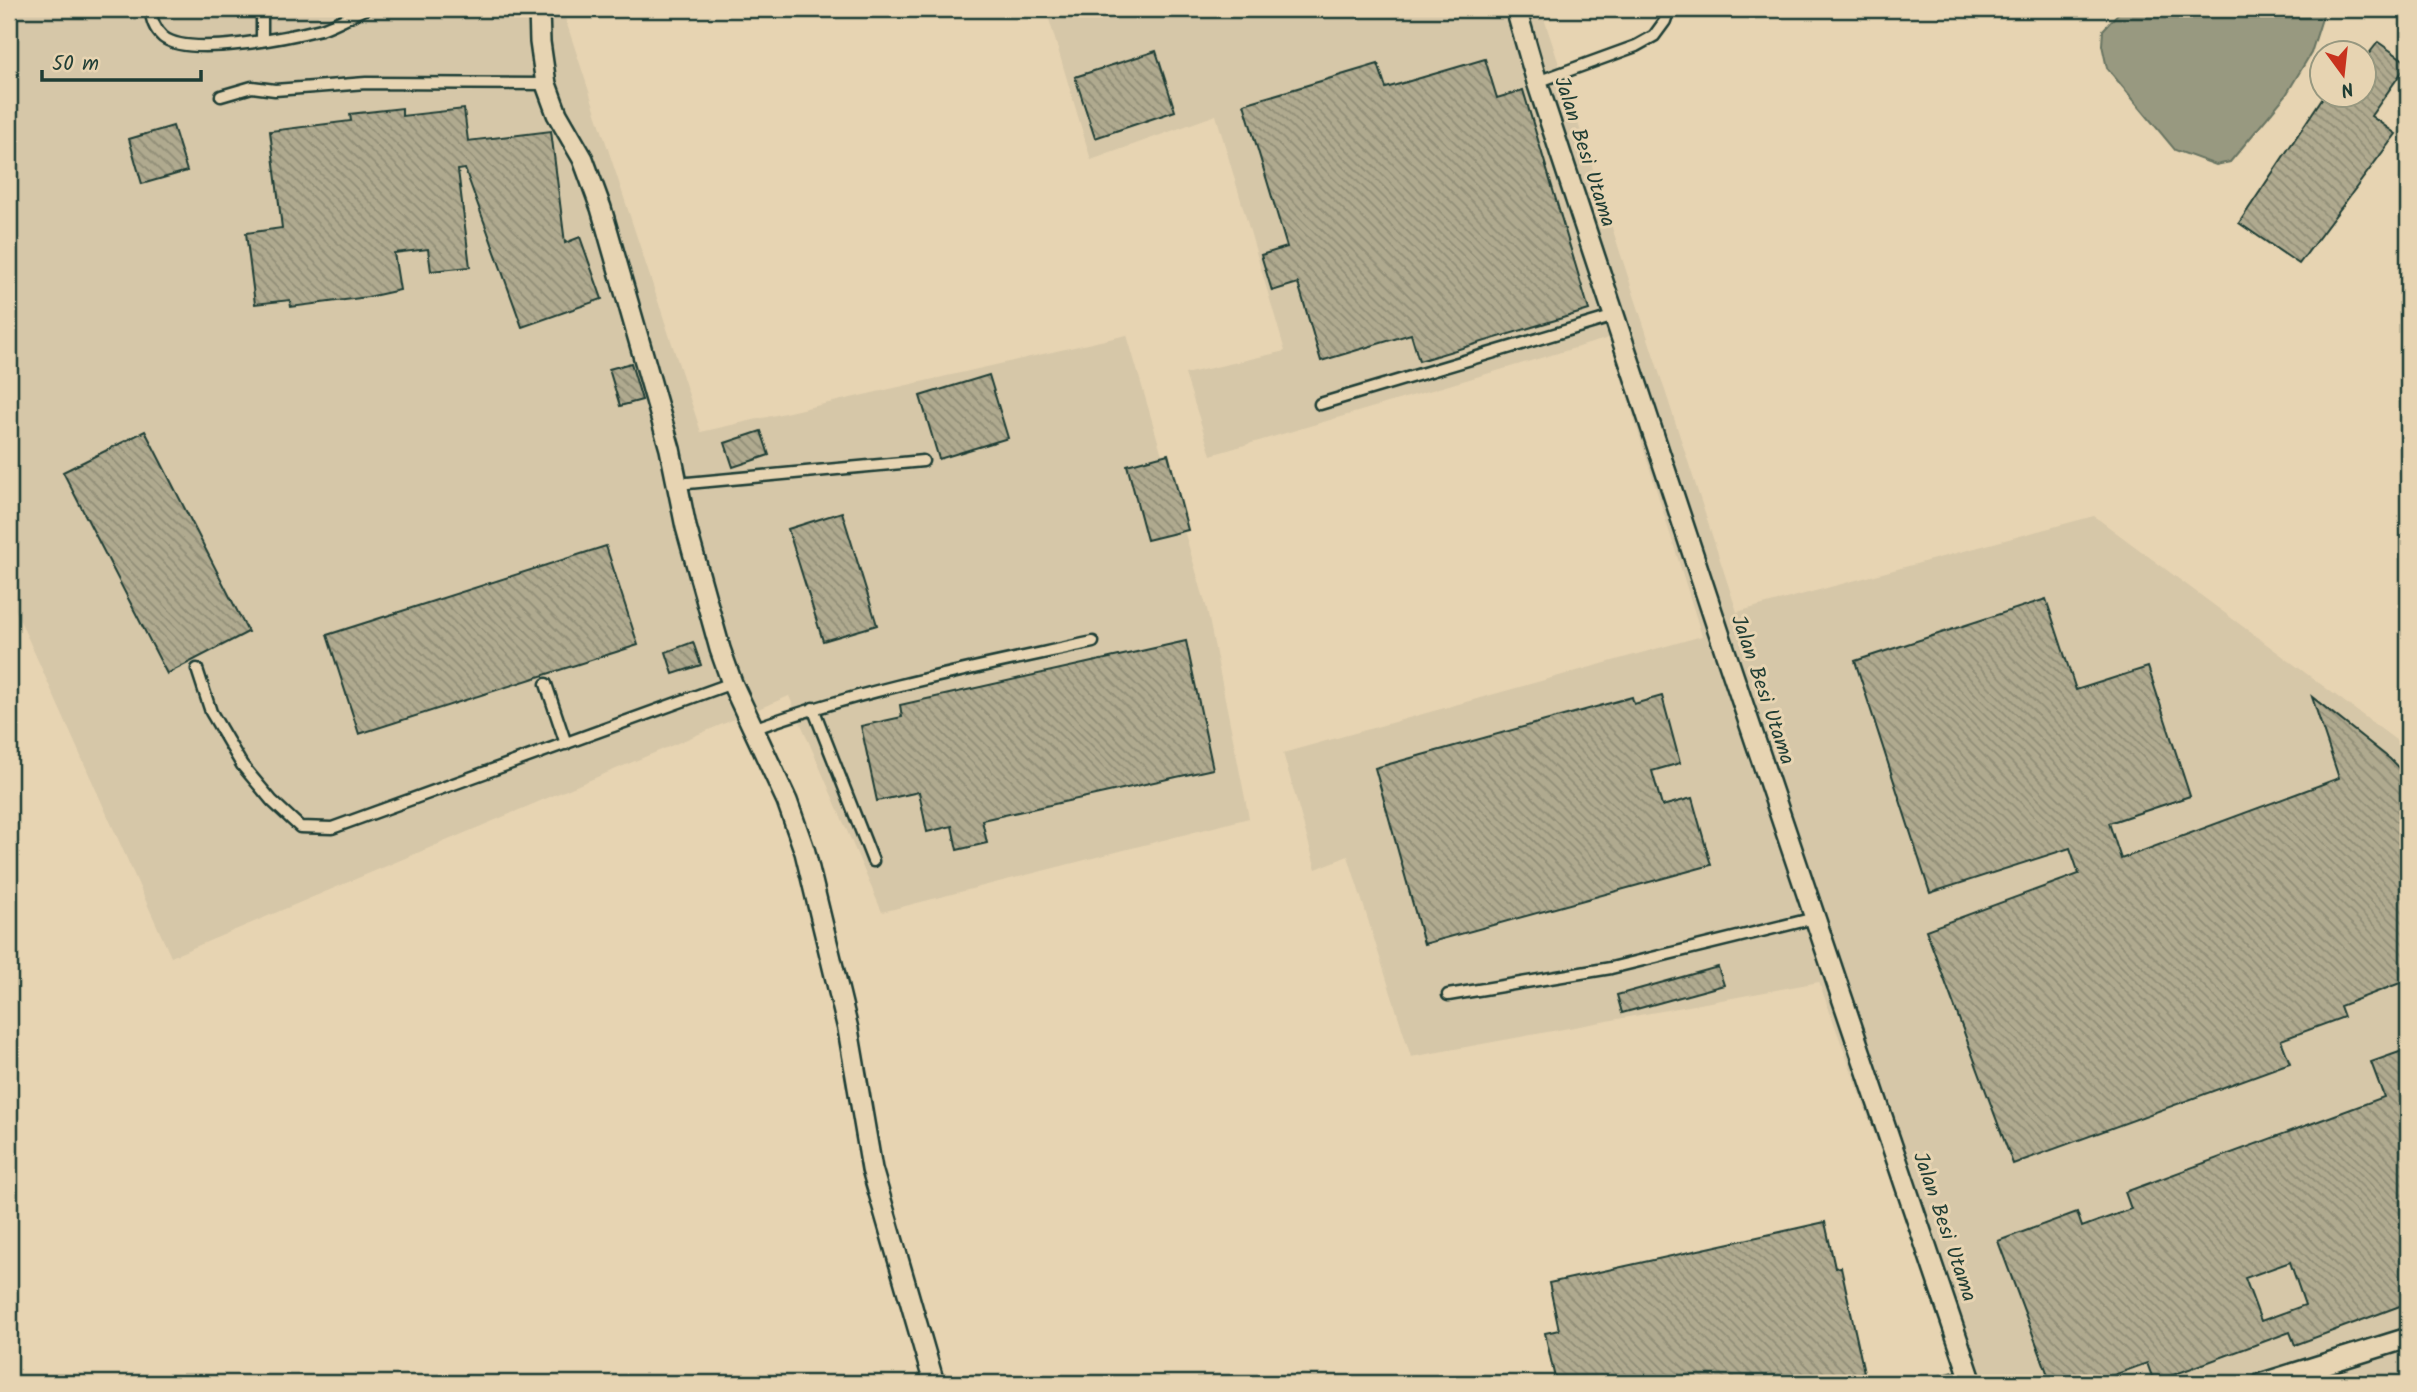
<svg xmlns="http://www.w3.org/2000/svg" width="2417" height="1392" font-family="Kalam,sans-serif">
<defs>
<pattern id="building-back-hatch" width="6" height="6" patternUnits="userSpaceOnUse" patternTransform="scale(1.75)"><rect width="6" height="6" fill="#b0aa8f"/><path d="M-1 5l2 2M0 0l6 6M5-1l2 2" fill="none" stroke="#8f8c76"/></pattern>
</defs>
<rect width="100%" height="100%" fill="#e7d4b2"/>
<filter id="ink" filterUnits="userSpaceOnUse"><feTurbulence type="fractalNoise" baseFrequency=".0143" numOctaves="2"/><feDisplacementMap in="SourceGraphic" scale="14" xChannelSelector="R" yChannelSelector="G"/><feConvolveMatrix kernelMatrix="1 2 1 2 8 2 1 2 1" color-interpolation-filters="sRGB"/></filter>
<g filter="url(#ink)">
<path fill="#d6c7a8" d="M9,9h553l139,423 426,-97 80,274 42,209 -367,94 -93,-216 -618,261 -162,-361z
M1046,9h495l196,603 357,-96 314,233v634h-443l-146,-401 -408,75 -63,-201 -32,13 -33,-116 419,-117 -93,-298 -398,117 -26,-81 100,-23 -69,-236 -125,45z"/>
<path fill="#989980" stroke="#687462" stroke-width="2" d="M2122,9h203l-14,44 -25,42 -56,67 -14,3 -41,-15 -68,-82 -5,-23 1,-15z"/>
<path fill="url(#building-back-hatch)" stroke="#1f3d34" stroke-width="2" fill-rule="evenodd" d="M2378,42l30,21 -37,53 25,18 -97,130 -60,-41 86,-129h39v-34z
M1156,51l19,60 -80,27 -20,-61z
M1485,59l12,39 26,-8 66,220 -170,51 -8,-27 -90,27 -23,-78 -26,8 -11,-36 26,-8 -43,-143 134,-40 8,24z
M402,108v8l62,-7 4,32 83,-10 14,112 15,-6 22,62 -80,28 -57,-158 -7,1 12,97 -39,4 -3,-22 -34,4 6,37 -32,7 -77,10 -1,-7 -35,4 -9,-71 36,-5 -12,-97 81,-10 -1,-7z
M173,126l14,45 -45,13 -13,-45z
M631,363l11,37 -22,6 -11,-37z
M989,375l19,63 -69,21 -19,-63z
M145,431l103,201 -81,42 -104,-202z
M761,431l8,24 -36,12 -8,-24z
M1168,454l20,76 -41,10 -20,-75z
M842,512l35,113 -54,16 -35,-112z
M606,546l32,99 -279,89 -32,-99z
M2046,599l30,91 72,-23 42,129 -81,27 12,36 218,-81 -27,-81 78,62 18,19v202l-68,26 4,11 -63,23 9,23 -277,101 -87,-234 153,-56 -9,-26 -140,45 -75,-232z
M1186,641l27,128 -231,51 5,23 -30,7 -5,-24 -25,6 -8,-40 -42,9 -16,-75 41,-9 -2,-12z
M693,642l8,23 -28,9 -7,-22z
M1662,696l18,67 -28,8 10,35 30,-8 19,67 -287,79 -49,-176 257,-71 2,7z
M1718,967l6,18 -102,28 -5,-18z
M2408,1049v254l-113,42 -5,-13 -136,50 -7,-19 -55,20h-41l-53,-142 79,-29 5,15 49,-18 -6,-17 259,-95 -13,-35zM2290,1262l15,43 -44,16 -16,-43z
M1825,1222l10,46 6,-1 23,105 -52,11h-256l-11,-50 14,-3 -10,-47z"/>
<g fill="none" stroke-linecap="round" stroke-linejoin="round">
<defs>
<path id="service" d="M150,9c2,11 4,20 13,28 26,21 126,0 158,-8 15,-5 30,-14 44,-20
M262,41v-25l4,-7
M1537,82l99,-36 18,-10 11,-15 4,-12
M221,96l31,-9 23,3 91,-7 180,1
M1320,404l295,-88
M677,484l246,-23
M197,669l14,43 31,53 30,36 28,26 32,1 400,-145
M546,684l20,60
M813,708l60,153
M753,729c111,-40 226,-62 340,-87
M1448,995l163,-27 204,-50
M1936,1383l34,-8"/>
<path id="minor" d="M539,9l1,33 6,42 11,30 26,45 18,49 69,241 16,78 34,122 12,34 55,118 18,51 43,177 24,140 62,214
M1516,9l21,73 190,575 245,726
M2263,1383l145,-45"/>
</defs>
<use href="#service" stroke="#1f3d34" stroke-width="15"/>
<use href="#minor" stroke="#1f3d34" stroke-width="24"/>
<use href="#service" stroke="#e7d4b2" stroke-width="10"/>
<use href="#minor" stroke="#e7d4b2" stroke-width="19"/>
</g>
</g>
<g text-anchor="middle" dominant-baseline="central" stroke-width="6" stroke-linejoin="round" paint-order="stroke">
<g font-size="21" fill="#1f3d34" stroke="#e7d4b2">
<text transform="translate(1584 152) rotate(72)">Jalan Besi Utama</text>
<text transform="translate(1762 690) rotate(71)">Jalan Besi Utama</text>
<text transform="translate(1944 1227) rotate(71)">Jalan Besi Utama</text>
</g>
</g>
<rect width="2417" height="1392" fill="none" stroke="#e7d4b2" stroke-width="35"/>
<rect x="18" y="18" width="2382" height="1357" fill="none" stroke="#1f3d34" stroke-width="2.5" filter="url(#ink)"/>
<g transform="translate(2343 74) rotate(165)"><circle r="33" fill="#e7d4b2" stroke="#979880" stroke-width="2"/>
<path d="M0-5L12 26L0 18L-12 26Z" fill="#c8321e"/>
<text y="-10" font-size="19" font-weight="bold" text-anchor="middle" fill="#1f3d34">N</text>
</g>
<path d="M42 70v10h159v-10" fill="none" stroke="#1f3d34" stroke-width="3.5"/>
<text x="52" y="70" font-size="21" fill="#1f3d34" stroke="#e7d4b2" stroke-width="5" paint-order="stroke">50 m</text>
</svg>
